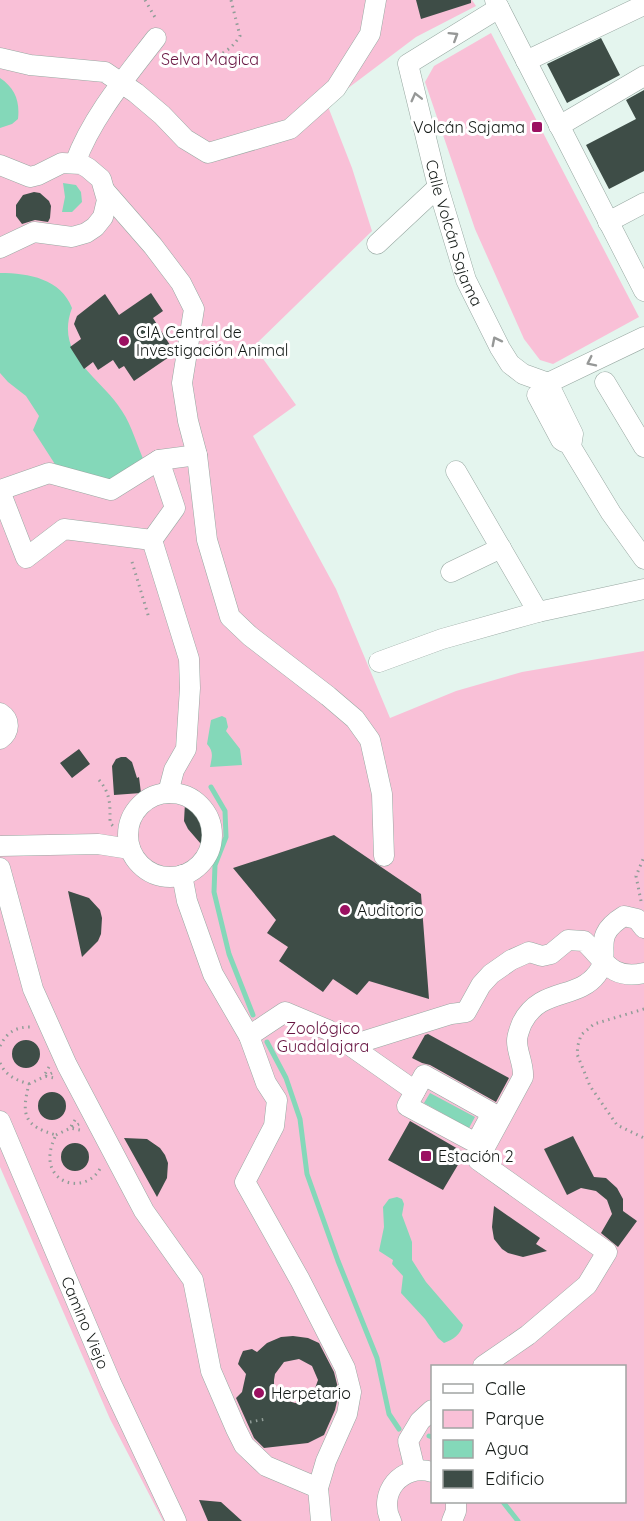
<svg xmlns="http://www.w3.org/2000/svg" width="644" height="1521" font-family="Quicksand,sans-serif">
<rect width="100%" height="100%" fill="#e4f5ee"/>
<path fill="#f9c0d7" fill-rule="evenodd" d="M0,0h472l4,6 -60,31 -89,67 25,64 20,63 -118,115 42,59 -43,31 83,153 54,129 66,-27 66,-19 122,-21v870h-481l-53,-102 -110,-252zM432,1366h192v136h-192z
M491,33l148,284 -86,47 -13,-4 -16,-21 -49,-110 -50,-147 9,-16z"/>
<path fill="#84d8b9" d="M0,78c15,10 20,23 18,41l-6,5 -12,4z
M63,183l13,2 5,7 1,10 -10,10h-10l3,-15z
M0,273c29,0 61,6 72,35 -18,48 28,68 50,103 10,15 15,35 23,52l-33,21 -52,-12 -27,-42 6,-14 -13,-20 -18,-14 -8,-9z
M222,716l4,2 2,9 -2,4 14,18 2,16 -32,2c2,-10 4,-15 -3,-23l4,-24z
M430,1093l45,24 -6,11 -45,-25z
M397,1197l5,2 2,5 -2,11 10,27v18l14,22 37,43c-3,10 -9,14 -19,18l-6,-5 -13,-19 -24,-26 2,-17 -11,-12 1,-4 -14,-9 5,-24 -1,-20 6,-8z"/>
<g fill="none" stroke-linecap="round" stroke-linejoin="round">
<path stroke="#84d8b9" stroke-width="5" d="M211,787l14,24 1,26 -11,28 -1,27 15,62 24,61
M267,1042l19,36 14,41 7,55 31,87 39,97 12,56 10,15
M429,1436l3,1
M503,1502l15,19"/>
</g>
<path fill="#3e4d47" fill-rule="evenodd" d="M416,0h55v3l-50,16z
M601,38l19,37 -53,28 -20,-39z
M644,90v81l-35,18 -23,-44 50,-26 -10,-19z
M34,192l6,1 9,8 2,5 -1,12 -2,4 -13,-2 -13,4 -6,-8v-11l7,-10z
M151,293l12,18 -10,7 22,35 -41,28 -10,-15 -5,3 -6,-9 -15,10 -5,-8 -9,7 -14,-22 11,-8 -7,-15 3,-8 28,-22 14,21z
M79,749l11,15 -18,14 -12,-15z
M121,757h5l6,5 5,16 2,-1 2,16 -27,2 -2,-29 4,-7z
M185,803l11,11 6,10 5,27 -19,-22 -4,-8z
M334,835l87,59 8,105 -60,-18 -12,14 -24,-16 -10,13 -44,-31 9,-14 -21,-14 9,-13 -43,-52z
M68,891l21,7 11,12 2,8 -1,16 -3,7 -16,16z
M428,1034l81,44 -13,24 -66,-37 -8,-2 -10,-5 13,-23z
M12 1054a14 14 0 1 1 28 0a14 14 0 1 1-28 0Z
M38 1106a14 14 0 1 1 28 0a14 14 0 1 1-28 0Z
M410,1121l55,32 -22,37 -55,-30z
M573,1136l21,41 12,1 11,10 6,11v12l14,10 -19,26 -17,-14 11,-19 -5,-14 -11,-9 -15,-3 -14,7 -23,-46z
M124,1138l23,1 13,9 5,7 3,8 -1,15 -10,19z
M61 1157a14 14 0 1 1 28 0a14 14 0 1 1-28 0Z
M494,1206l46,32 -4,6 11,7 -24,6 -15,-4 -6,-4 -8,-10 -2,-12z
M293,1336l15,2 11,5 15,29 5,20 -4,18 -11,25 -16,8 -44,5 -10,-10 -18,-40 6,-6 4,-18 -8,-10 2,-6 3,-7 9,-2 5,3 10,-9 14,-6zM299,1359l13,7 6,14 -5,14 -11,8 -7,1 -13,-4 -8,-12v-7l1,-6 9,-12z
M199,1500l22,2 21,19h-34z"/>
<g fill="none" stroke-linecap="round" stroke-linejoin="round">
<defs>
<g id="minor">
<path d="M495,0l149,291"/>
<path id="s1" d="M499,8l-91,56 30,123 28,93 34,68 10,16 13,10 25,9 96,-46"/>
<path d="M0,58l30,7 75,7 31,21 26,22 23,24 23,14 82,-24 46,-41 34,-54 6,-34"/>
<path d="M526,61l118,-56"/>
<path d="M559,126l85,-50"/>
<path d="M75,163c17,-46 51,-86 81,-125"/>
<path d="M0,165l30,12 8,-2 24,-12 19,1 7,4 13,11 6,21 -4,17 -8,10 -9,6 -14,4 -38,-5 -34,16"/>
<path d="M105,191l48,55 28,37 13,26 -12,74 6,38 9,34 10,85 23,77 20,19 78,60 27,23 15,21 12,54 2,62"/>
<path d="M608,222l36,-19"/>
<path d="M377,244l61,-57"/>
<path d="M605,382l39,65"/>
<path d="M548,383l25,51 -2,13 40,66 33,46"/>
<path d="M537,395l24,45 3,2"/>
<path d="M456,471l82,141"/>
<path d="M0,490l49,-17 62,17 48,-30 38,-5"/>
<path d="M0,491l26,67 38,-29 88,11 37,119 1,29 -4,61 -12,21 -6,23"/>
<path d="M152,540l23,-32 -16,-48"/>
<path d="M451,572l50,-24"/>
<path d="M379,662l63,-23 96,-27 106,-23"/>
<path d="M0,713c11,7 10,19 0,26"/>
<circle cx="170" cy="835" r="42"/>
<path d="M0,846l98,-2 32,5"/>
<path d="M0,868l33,121 34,76 77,146 49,69 18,91 25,58 8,16 22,21 52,22"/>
<path d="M182,875l5,26 26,73 36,62 17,47 11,17 -3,26 -29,56 55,98 45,88 6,24 -4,22 -21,47 -8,27 3,33"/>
<path d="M249,1036l36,-24 43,18 87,61"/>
<path d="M352,1045l99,-31 15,-2 15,-27 10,-11 20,-14 18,-8 13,4 9,-2 17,-14 16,1c21,20 27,39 60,32"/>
<path d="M424,1075l68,38 -16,30 -69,-37z"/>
<path id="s2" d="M0,1121l111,262 65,138"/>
<path d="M483,1366l45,-31 59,-50 20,-33 -129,-92 45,-83c1,-13 -6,-24 -6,-36 0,-6 3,-13 5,-18 18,-36 56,-23 75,-49 17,-21 -9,-36 27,-58l13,3 7,9"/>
<path d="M415,1470l-7,-29 12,-20 12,-11"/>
<path d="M391,1521c-14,-28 11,-58 41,-49"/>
<path d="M452,1521l4,-10v-9"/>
</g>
</defs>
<use href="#minor" stroke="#98a8a2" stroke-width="21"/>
<path stroke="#919d98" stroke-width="3" stroke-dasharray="1.5 4.5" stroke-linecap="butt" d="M145,0l11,19
M165,53c26,13 59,9 75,-17l-9,-36
M132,562l17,56
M99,780c12,14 11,25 11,43l4,4
M641,901l-5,-25 8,-19
M644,1009l-50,15 -13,11 -3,10 -1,9 13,32 27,39 27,13
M0,1046c7,-14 16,-19 30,-19
M0,1063c6,13 16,17 29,21 -8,31 -5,42 27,51 -24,47 29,64 45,32
M49,1067l-5,9 10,2
M29,1084l23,-11
M75,1120l-5,8 10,2
M56,1135l23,-11
M250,1422l16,-3"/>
<use href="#minor" stroke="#fff" stroke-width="20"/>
</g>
<defs><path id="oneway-chevron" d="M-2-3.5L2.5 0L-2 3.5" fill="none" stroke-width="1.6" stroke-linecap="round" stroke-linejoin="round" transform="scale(1.5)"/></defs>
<g stroke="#969897">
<use href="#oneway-chevron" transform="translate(454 36) rotate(-32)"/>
<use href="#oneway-chevron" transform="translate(416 97) rotate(-104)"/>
<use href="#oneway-chevron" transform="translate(496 341) rotate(-117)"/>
<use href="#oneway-chevron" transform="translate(591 362) rotate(154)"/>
</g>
<g fill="#9b1061" stroke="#fff" stroke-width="2">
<rect x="531" y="121" width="12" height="12" rx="3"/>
<circle cx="124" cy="341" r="6"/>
<circle cx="345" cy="910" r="6"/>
<rect x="420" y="1150" width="12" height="12" rx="3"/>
<circle cx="259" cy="1393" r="6"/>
</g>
<g text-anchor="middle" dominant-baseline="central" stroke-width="6" stroke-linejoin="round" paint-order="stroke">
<g font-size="16" fill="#681542" stroke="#fff">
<text x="210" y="59">Selva Magica</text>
<text x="323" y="1028">Zoológico<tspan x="323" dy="18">Guadalajara</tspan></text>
</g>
<g font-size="16" fill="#151b18" stroke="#fff" text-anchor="start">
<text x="525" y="127" text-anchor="end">Volcán Sajama</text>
<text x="136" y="332">CIA Central de<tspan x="136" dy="18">Investigación Animal</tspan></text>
<text x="357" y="910">Auditorio</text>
<text x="438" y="1156">Estación 2</text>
<text x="271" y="1393">Herpetario</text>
</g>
<g font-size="16" fill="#151b18" stroke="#fff">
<text stroke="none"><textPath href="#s1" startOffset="282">Calle Volcán Sajama</textPath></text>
<text stroke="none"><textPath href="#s2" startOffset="219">Camino Viejo</textPath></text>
</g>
</g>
<rect x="431" y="1365" width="195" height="138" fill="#ffffff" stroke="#a1a4a3" stroke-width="1.5"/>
<rect x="443" y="1384" width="30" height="9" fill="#ffffff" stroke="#a1a4a3" stroke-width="1.5"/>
<text x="485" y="1395" font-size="18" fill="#151b18">Calle</text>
<rect x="443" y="1410" width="30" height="18" fill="#f9c0d7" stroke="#a1a4a3" stroke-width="1.5"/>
<text x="485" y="1425" font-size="18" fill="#151b18">Parque</text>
<rect x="443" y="1440" width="30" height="18" fill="#84d8b9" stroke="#a1a4a3" stroke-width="1.5"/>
<text x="485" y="1455" font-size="18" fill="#151b18">Agua</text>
<rect x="443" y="1470" width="30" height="18" fill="#3e4d47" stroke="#a1a4a3" stroke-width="1.5"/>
<text x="485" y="1485" font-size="18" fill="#151b18">Edificio</text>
</svg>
